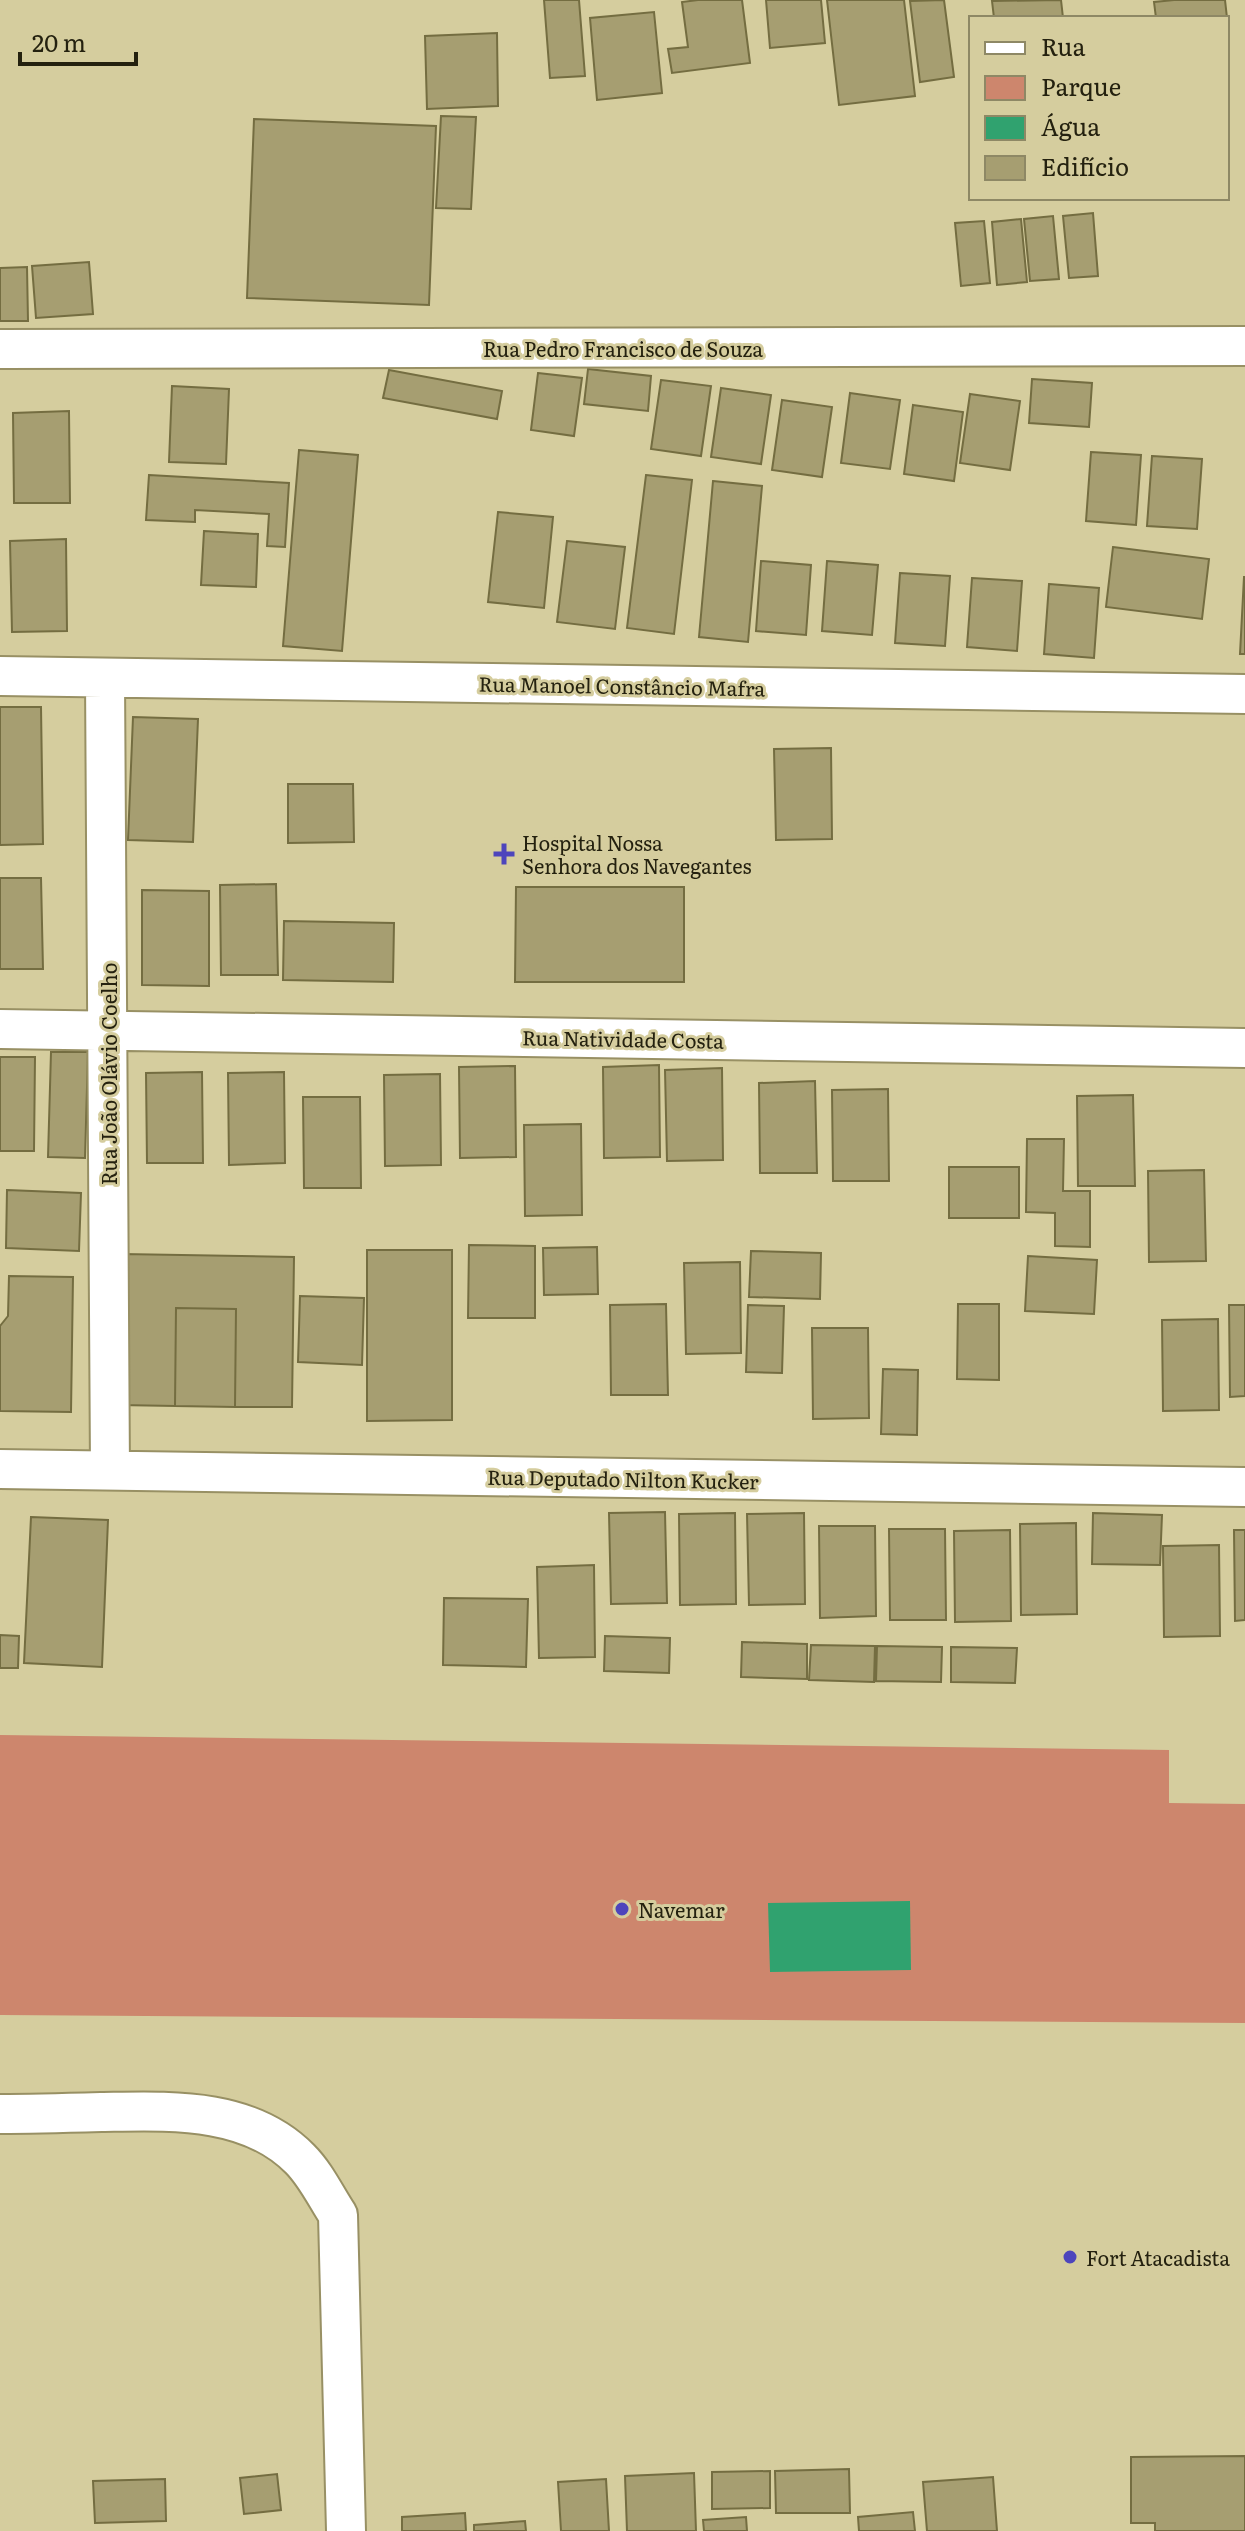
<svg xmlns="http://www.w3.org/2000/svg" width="1245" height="2531" font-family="Literata,serif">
<rect width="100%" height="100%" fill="#d5cd9e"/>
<path fill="#cd866d" d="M0,1735l1169,15v53l76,1v219l-1245,-8z"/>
<path fill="#30a26f" d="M910,1901l1,69 -141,2 -2,-69z"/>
<path fill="#a69e71" stroke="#746d41" stroke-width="2" d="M544,0h35l6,76 -35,2z
M698,0h44l8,63 -78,10 -4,-24 20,-2 -6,-45z
M766,0h55l4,43 -55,5z
M827,0h77l11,96 -76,9z
M944,0l10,77 -34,5 -10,-81z
M1061,0l2,18h-69l-2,-17z
M1174,0h51l2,18h-71l-2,-16z
M654,12l8,81 -65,7 -7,-82z
M497,33l1,73 -71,3 -2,-73z
M441,116l35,1 -5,92 -35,-1z
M254,119l182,7 -7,179 -182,-7z
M1093,213l5,63 -29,2 -6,-62z
M1053,216l6,63 -29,2 -6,-62z
M1021,219l6,63 -30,3 -5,-63z
M984,221l6,62 -29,3 -6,-63z
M89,262l4,52 -57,4 -4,-52z
M27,267l1,54h-28v-53z
M588,369l63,7 -3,35 -64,-7z
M389,370l113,21 -5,28 -114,-21z
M538,373l44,5 -8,58 -43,-6z
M1032,379l60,4 -3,44 -60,-4z
M661,380l50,6 -10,70 -50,-7z
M172,386l57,3 -3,75 -57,-2z
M721,388l50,7 -10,69 -50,-7z
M850,393l50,7 -10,69 -49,-6z
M970,394l50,7 -10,69 -50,-7z
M782,400l50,7 -10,70 -50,-7z
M913,405l50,7 -9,69 -50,-7z
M69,411l1,92h-56l-1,-90z
M299,450l59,5 -16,196 -59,-5z
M1091,452l50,3 -5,70 -50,-4z
M1152,456l50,3 -5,70 -50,-3z
M149,475l140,8 -4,64 -18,-1 2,-32 -74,-4v12l-49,-2z
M646,475l46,5 -18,154 -47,-6z
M713,481l49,5 -14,156 -49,-5z
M498,512l55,5 -9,91 -56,-6z
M204,531l54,3 -2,53 -55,-2z
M66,539l1,92 -55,1 -2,-91z
M567,541l58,6 -10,82 -58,-7z
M1113,547l96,12 -7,60 -96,-12z
M761,561l50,4 -5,70 -50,-4z
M827,561l51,4 -6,70 -50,-4z
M900,573l50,3 -5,70 -50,-3z
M1244,577h1v77h-5z
M972,578l50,3 -5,70 -50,-4z
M1049,584l50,4 -5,70 -50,-4z
M0,707h41l2,137 -43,1z
M133,717l65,2 -5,123 -65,-2z
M831,748l1,91 -56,1 -2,-91z
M288,784h65l1,58 -66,1z
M0,878h41l2,91h-43z
M276,884l2,91h-57l-1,-90z
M516,887h168v95h-169z
M142,890l67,1v95l-67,-1z
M284,921l110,2 -1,59 -110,-2z
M51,1052h37l-3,106 -37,-1z
M0,1057h35l-1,94h-34z
M659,1065l1,92 -56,1 -1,-91z
M515,1066l1,91 -56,1 -1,-91z
M722,1068l1,92 -56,1 -2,-91z
M202,1072l1,91h-56l-1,-90z
M284,1072l1,91 -56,2 -1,-92z
M440,1074l1,91 -56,1 -1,-91z
M815,1081l2,92h-57l-1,-90z
M888,1089l1,92h-56l-1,-91z
M1133,1095l2,91h-57l-1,-90z
M303,1097h57l1,91h-57z
M581,1124l1,91 -57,1 -1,-91z
M1027,1139h37l-1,52h27v56l-35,-1v-33l-29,-1z
M949,1167h70v51h-70z
M1204,1170l2,91 -57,1 -1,-91z
M7,1190l74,3 -2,58 -73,-3z
M469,1245l66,1v72h-67z
M597,1247l1,47 -54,1 -1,-47z
M367,1250h85v170l-85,1z
M751,1251l70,2 -1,46 -71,-2z
M122,1254l172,3 -2,150h-57l1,-98 -60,-1 -1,98 -56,-1z
M1028,1256l69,4 -3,54 -69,-3z
M740,1262l1,91 -55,1 -2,-91z
M9,1276l64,1 -2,135 -71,-1v-85l8,-10z
M300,1296l64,2 -2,67 -64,-3z
M666,1304l2,91h-57l-1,-90z
M958,1304h41v76l-42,-1z
M748,1305l36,1 -2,67 -36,-1z
M1229,1305h16v91l-15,1z
M176,1308l60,1 -1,98 -60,-1z
M1218,1319l1,91 -56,1 -1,-91z
M812,1328h56l1,90 -56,1z
M883,1369l35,1 -1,65 -36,-1z
M665,1512l2,91 -56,1 -2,-91z
M735,1513l1,91 -56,1 -1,-91z
M804,1513l1,91 -56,1 -2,-91z
M1093,1513l69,2 -2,50 -68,-1z
M31,1517l77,3 -6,147 -78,-4z
M1076,1523l1,91 -56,1 -1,-91z
M819,1526h56l1,90 -56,2z
M889,1529h56l1,91h-56z
M1010,1530l1,91 -56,1 -1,-91z
M1234,1530h11v90l-10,1z
M1219,1545l1,91 -56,1 -1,-91z
M594,1565l1,92 -56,1 -2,-91z
M444,1598l84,1 -2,68 -83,-2z
M0,1635l19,1 -1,32h-18z
M605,1636l65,2 -1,35 -65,-2z
M742,1642l65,2v35l-66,-2z
M811,1645l64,1 -1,36 -65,-2z
M877,1646l65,1 -1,35 -65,-1z
M951,1647l66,1 -2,35 -64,-1z
M1245,2456v75h-90v-8h-24v-66z
M849,2469l1,44h-74l-1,-42z
M770,2471v37l-58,1v-37z
M694,2473l2,58h-69l-2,-55z
M277,2474l4,36 -37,4 -4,-36z
M993,2477l4,54h-70l-4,-49z
M165,2479l1,42 -71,2 -2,-42z
M606,2479l3,52h-48l-3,-49z
M913,2512l2,19h-56l-1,-14z
M465,2513l1,18h-64v-14z
M746,2517l1,14h-43l-1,-11z
M525,2521l1,10h-52v-6z"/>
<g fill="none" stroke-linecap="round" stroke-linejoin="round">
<defs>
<path id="minor" d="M0,349l1245,-3
M0,676l1245,18
M105,678l5,792
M0,1029l1245,19
M0,1469l1245,18
M0,2114c35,0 69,-1 104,-2 67,-1 145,-5 196,47 16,16 26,38 38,56l8,316"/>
</defs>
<use href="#minor" stroke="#989064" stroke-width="42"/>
<use href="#minor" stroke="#fff" stroke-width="38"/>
</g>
<g fill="#4d45bc" stroke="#d5cd9e" stroke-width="3">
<path d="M500 842h8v8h8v8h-8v8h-8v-8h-8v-8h8z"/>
<circle cx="622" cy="1909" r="8"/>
<circle cx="1070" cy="2257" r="8"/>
</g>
<g text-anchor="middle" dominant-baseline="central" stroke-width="6" stroke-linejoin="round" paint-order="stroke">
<g font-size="20" fill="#24210f" stroke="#d5cd9e">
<text x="623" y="348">Rua Pedro Francisco de Souza</text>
<text transform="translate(622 685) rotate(1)">Rua Manoel Constâncio Mafra</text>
<text transform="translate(623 1038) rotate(1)">Rua Natividade Costa</text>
<text transform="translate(108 1074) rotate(-90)">Rua João Olávio Coelho</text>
<text transform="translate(623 1478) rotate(1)">Rua Deputado Nilton Kucker</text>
</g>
<g font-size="20" fill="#24210f" stroke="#d5cd9e" text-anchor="start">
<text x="522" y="842">Hospital Nossa<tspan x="522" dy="23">Senhora dos Navegantes</tspan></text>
<text x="638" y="1909">Navemar</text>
<text x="1086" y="2257">Fort Atacadista</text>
</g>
</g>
<rect x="969" y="16" width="260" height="184" fill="#d5cd9e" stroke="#8e8865" stroke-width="2"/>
<rect x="985" y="42" width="40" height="12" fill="#ffffff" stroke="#8e8865" stroke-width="2"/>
<text x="1041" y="56" font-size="24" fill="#24210f">Rua</text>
<rect x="985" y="76" width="40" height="24" fill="#cd866d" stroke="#8e8865" stroke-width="2"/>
<text x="1041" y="96" font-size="24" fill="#24210f">Parque</text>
<rect x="985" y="116" width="40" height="24" fill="#30a26f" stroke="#8e8865" stroke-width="2"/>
<text x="1041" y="136" font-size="24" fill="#24210f">Água</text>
<rect x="985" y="156" width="40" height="24" fill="#a69e71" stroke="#8e8865" stroke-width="2"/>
<text x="1041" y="176" font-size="24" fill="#24210f">Edifício</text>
<path d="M20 52v12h116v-12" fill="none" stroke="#24210f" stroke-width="4"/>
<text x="32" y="52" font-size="24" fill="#24210f" stroke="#d5cd9e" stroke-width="6" paint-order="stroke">20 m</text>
</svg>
